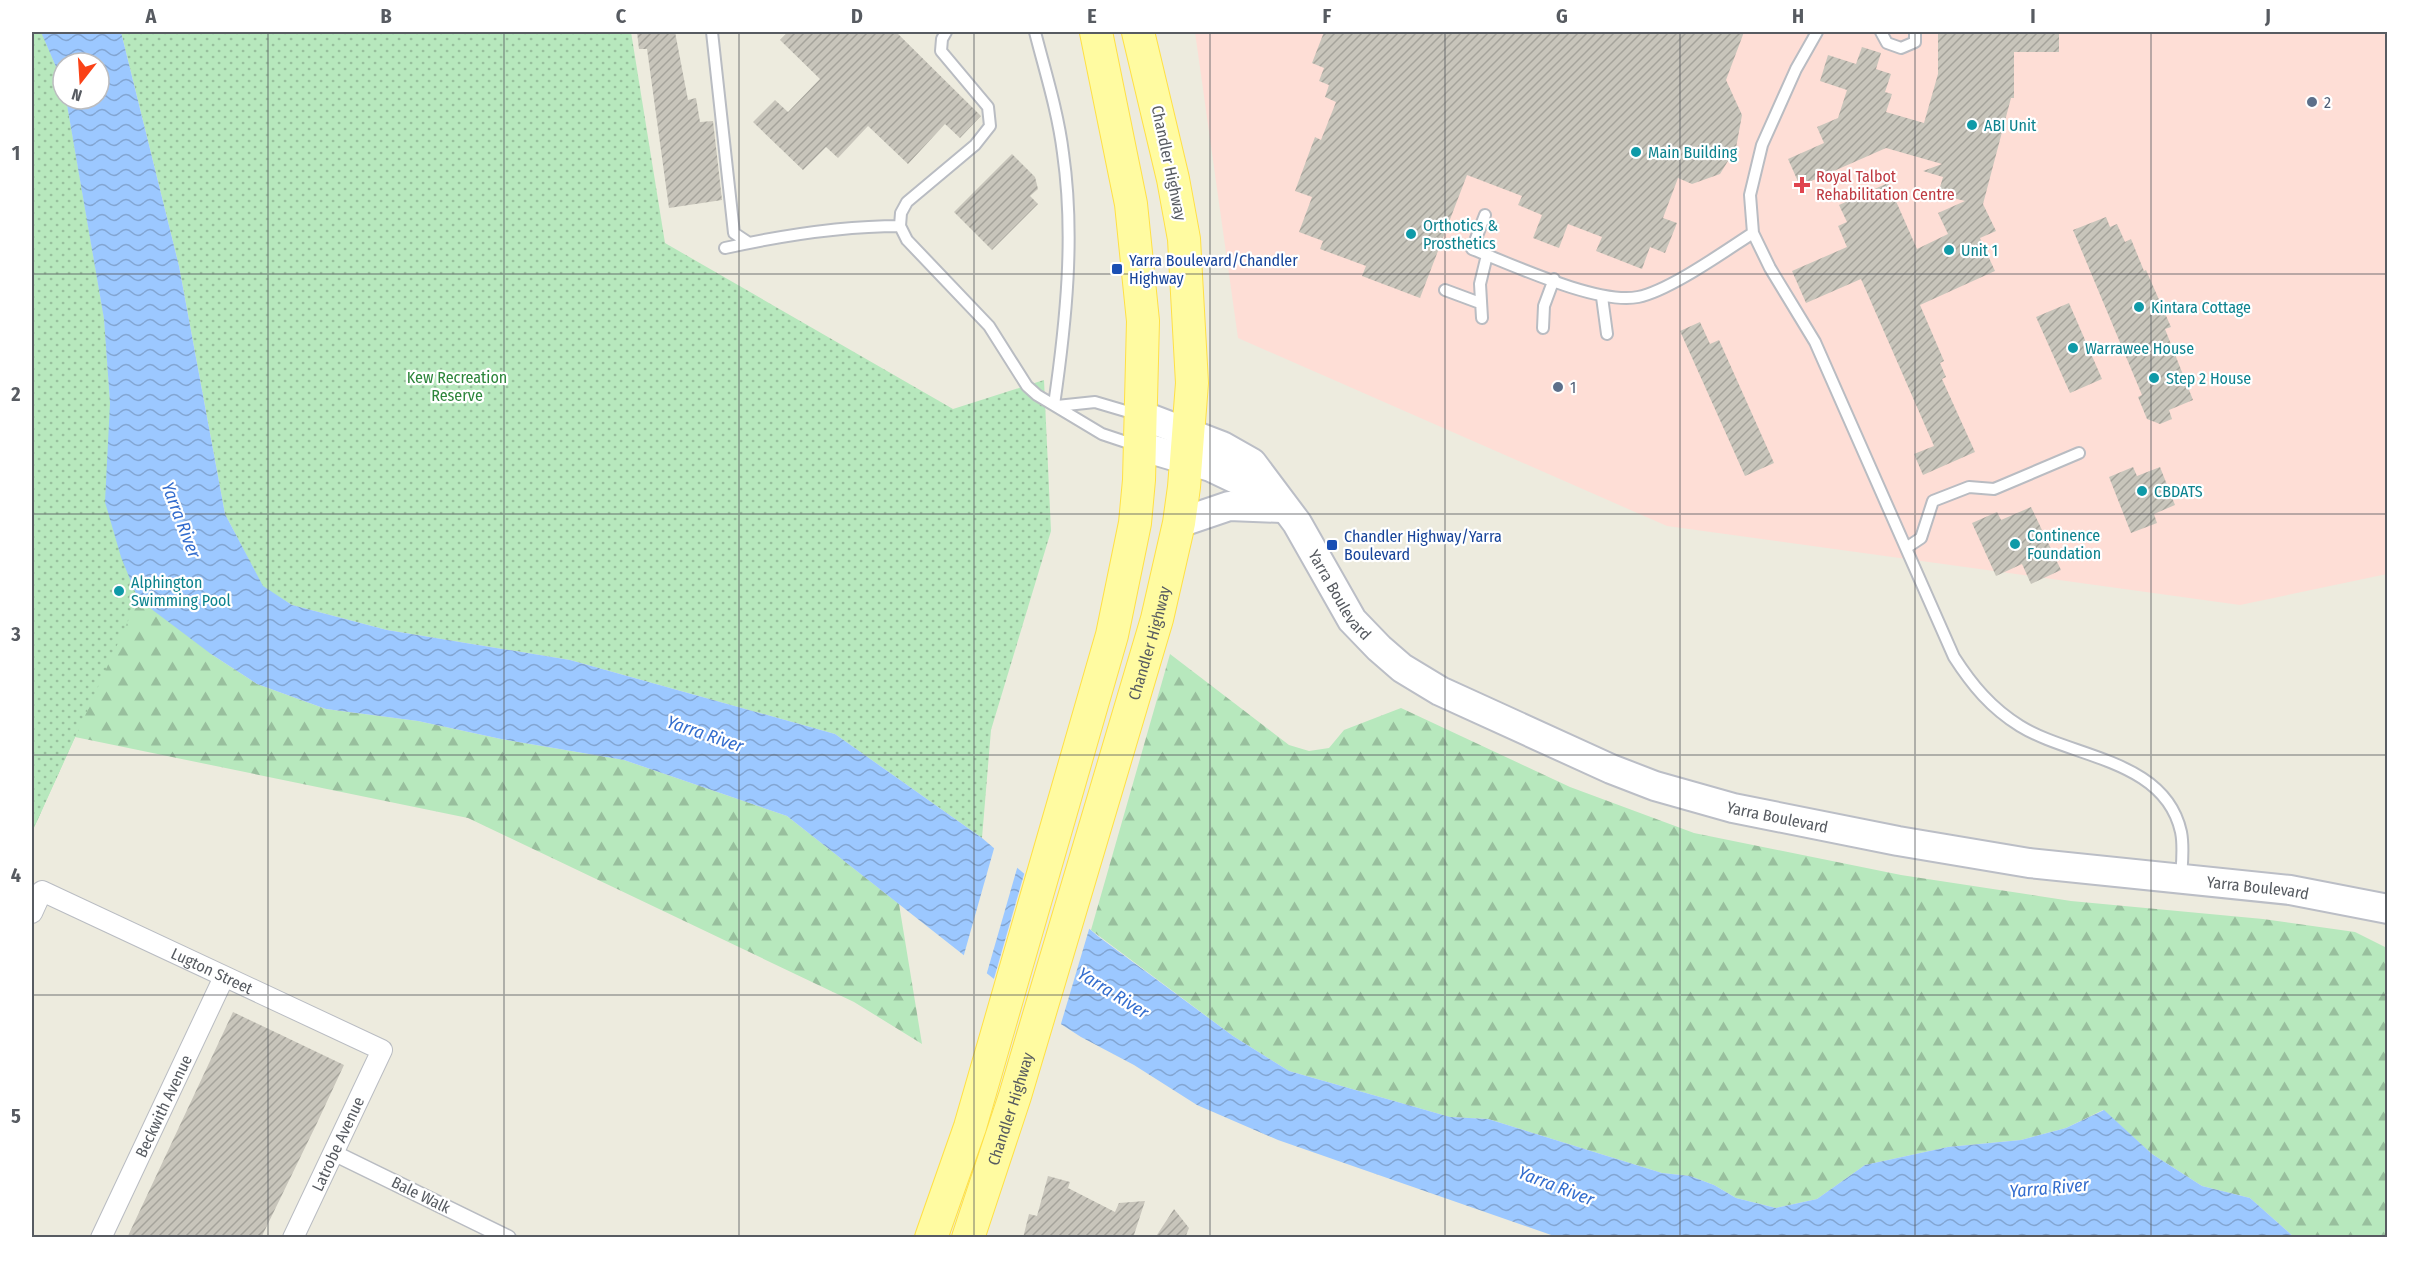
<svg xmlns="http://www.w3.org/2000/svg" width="2419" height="1269" font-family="'Fira Sans Condensed',sans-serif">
<defs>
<pattern id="forest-firs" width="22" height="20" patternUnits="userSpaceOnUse" patternTransform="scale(1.5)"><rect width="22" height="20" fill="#b7e8bd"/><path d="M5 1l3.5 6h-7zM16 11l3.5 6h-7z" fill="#98bf9d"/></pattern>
<pattern id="park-dots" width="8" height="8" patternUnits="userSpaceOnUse" patternTransform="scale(1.5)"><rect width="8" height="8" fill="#b7e8bd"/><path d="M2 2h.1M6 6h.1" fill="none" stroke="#98bf9d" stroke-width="1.8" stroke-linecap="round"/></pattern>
<pattern id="water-waves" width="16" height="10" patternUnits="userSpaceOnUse" patternTransform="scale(1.5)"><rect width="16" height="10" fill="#9cc8ff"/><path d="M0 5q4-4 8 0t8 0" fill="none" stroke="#82a5d2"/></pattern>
<pattern id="building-hatch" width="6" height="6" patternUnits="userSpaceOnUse" patternTransform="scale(1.5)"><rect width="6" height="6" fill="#c8c5bb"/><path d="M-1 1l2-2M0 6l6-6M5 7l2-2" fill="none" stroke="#a5a39b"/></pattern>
</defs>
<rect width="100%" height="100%" fill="#edebde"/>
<path fill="#feded6" d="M1195,32h1192v542l-147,31 -573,-79 -429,-188z"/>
<path fill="url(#forest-firs)" d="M32,32h9l22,51v16h3l38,220 6,84 101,251 46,30 69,25 92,12 83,18 123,21 163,56 112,88 23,140 -68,-42 -386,-184 -393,-81 -43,95z
M1170,654l119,91 20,6 20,-3 15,-18 57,-22 169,79 124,46 207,42 170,26 192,18 92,13 32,16v289h-93l-44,-39 -48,-12 -50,-32 -49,-44 -37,18 -45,12 -73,7 -83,18 -48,34 -41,9 -40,-10 -22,-13 -24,-9 -28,-3 -174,-54 -38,-2 -161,-46 -56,-35 -142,-106z"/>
<path fill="url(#park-dots)" d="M32,32h9l22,51v16h3l38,220 17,238 17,42 -106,233z
M121,32h510l34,211 288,166 91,-29 7,151 -60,199 -9,108 -147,-104 -265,-74 -183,-30 -95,-25 -29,-18 -38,-73 -46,-248z"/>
<path fill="url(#water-waves)" d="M41,32h80l58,234 46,248 38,72 29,19 95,25 183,30 265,74 147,104 117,99 134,99 56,35 161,46 38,2 174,54 28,3 24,9 22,13 40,10 41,-9 48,-34 83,-18 73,-7 45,-12 38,-18 48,44 50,32 48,12 44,39h-737l-279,-97 -81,-35 -63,-40 -53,-28 -73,-47 -221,-174 -163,-56 -123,-21 -83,-18 -92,-12 -69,-25 -46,-30 -73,-55 -17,-42 -16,-55 5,-99 -6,-84 -38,-220h33v-36h-36v20z"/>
<path fill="#edebde" d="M995,845l23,20 -32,111 -23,-18z
M1025,871l65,55 -30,101 -67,-45z"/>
<path fill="url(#building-hatch)" d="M637,32h38l13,68 8,-2 4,24 13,-1 9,79 -53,8 -22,-159h-8z
M788,32h108l85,84 -21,22 -15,-14 -37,40 -40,-38 -30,32 -12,-11 -23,23 -50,-48 22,-22 13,12 32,-33 -40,-39z
M1324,32h420l-18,48 16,35 -6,33 -16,26 -28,10 -14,-6 -15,40 14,5 -12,30 -15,-6 -8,22 -46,-18 6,-14 -34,-13 -9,24 -26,-10 9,-23 -24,-10 4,-9 -55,-21 -47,123 -58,-22 4,-10 -46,-17 3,-8 -24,-9 13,-35 -17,-6 20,-54 6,3 15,-38 -11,-5 4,-12 -10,-4 5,-13 -12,-5z
M1938,32h121v20h-45v46h-3l-28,106 13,27 -16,7 15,33 -75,34 24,56 -4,2 6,14 -4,2 33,73 -52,23 -9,-21 20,-8 -73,-167 -55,24 -14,-32 55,-24 -9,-21 9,-4 -8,-17 49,-22 29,66 31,-15 -10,-21 27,-12 -27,-7 5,-17 -20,-6 19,-7 -56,-16 -86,38 -12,-27 36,-16 -7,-16 21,-9 9,-28 -27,-9 8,-26 28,9 6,-17 19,6 -5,16 15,5 -6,18 7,2 -6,18 38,11 14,-49z
M1012,154l23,23 3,12 -8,7 8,8 -46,46 -38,-38z
M2106,217l4,10 7,-3 8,18 6,-3 13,32 2,-1 25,57 -6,2 28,71 -24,10 3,9 -12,5 -13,-5 -9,-22 4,-2 -69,-165z
M2069,303l33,76 -32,14 -34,-76z
M1700,322l10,22 9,-4 55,123 -29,13 -65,-145z
M2133,467l4,9 23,-9 15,38 -21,9 3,9 -26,10 -22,-56z
M2031,507l30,63 -30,14 -9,-20 -26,12 -24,-53 25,-11 4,8z
M233,1012l111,53 -27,58 -56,115h-134z
M1048,1176l22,6 -2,6 47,24 4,-9 26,-2 -12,37h-110l6,-24 8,2z
M1174,1209l15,19 -4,10h-30z"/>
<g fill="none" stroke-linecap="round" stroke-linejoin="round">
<defs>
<path id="service" d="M712,32l22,201 15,10
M1035,32c10,39 23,80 28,121 12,83 3,169 -9,252
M1817,32l-21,37 -34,76 -12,50 3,38 17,35 45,74 139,315c18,28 37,51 66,69 52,32 145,33 161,106 3,15 1,31 0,46
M1881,32l6,11 14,5 14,-6v-10
M1485,215l-13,34c41,16 126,56 166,48 31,-6 87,-46 115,-64
M900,226l1,-13 6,-11 68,-57 15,-19 -2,-19 -47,-56 1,-12 4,-7
M725,248c59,-13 115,-22 175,-22l7,14 82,86 38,60 10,9 65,39 36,12
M1445,290l35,13
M1602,297l5,37
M1482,318l-2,-34 7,-29
M1543,328l1,-22 10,-27
M1057,406l38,-4 44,13
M1906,548l15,-10 12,-37 36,-14 25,2 85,-36"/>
<path id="pedestrian" d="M334,1153l174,85"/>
<g id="minor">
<path id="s1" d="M32,913l10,-22 340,159 -89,188"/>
<path id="s2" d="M101,1238l123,-261"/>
</g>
<g id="secondary">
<path id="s3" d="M1141,415l81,31 30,17 45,60 55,97 27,28 23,20 38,23 171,78 44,17 78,22 165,33 131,22 261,27 98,19"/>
<path d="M1140,446l71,21 67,32"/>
<path d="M1179,523l50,-17 53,2"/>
</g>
<g id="primary">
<path d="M931,1238l39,-111 142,-492 23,-112 4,-43 4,-159 -12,-117 -35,-172"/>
<path id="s4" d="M968,1238l47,-142 142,-477 22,-96 5,-36 8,-104 -8,-144 -11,-60 -35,-147"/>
</g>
</defs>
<use href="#service" stroke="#b9bcc2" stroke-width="14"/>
<use href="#pedestrian" stroke="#b9bcc2" stroke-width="18"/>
<use href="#minor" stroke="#b9bcc2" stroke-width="22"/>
<use href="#secondary" stroke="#bbbec6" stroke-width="32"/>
<use href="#primary" stroke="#ffe045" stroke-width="34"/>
<use href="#service" stroke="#fff" stroke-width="10"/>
<use href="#pedestrian" stroke="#fff" stroke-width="15"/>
<use href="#minor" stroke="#fff" stroke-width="20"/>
<use href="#secondary" stroke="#fff" stroke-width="28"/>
<use href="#primary" stroke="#fffba1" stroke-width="32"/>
</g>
<path fill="none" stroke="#575b61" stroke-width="1.5" stroke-opacity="0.55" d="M268,32v1206M504,32v1206M739,32v1206M974,32v1206M1210,32v1206M1445,32v1206M1680,32v1206M1915,32v1206M2151,32v1206M32,274h2356M32,514h2356M32,755h2356M32,995h2356"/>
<g fill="#5c6f8a" stroke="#fff" stroke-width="2">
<circle cx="2312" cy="102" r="6"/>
<circle cx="1558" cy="387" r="6"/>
</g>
<g fill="#0f9aa8" stroke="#fff" stroke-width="2">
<circle cx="1972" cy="125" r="6"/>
<circle cx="1636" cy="152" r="6"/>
<circle cx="1411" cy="234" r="6"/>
<circle cx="1949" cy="250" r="6"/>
<circle cx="2139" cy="307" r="6"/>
<circle cx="2073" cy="348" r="6"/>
<circle cx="2154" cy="378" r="6"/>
<circle cx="2142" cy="491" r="6"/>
<circle cx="2015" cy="544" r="6"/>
<circle cx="119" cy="591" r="6"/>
</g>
<path fill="#e0444e" stroke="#fff" stroke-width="2" d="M1799 176h6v6h6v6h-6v6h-6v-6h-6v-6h6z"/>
<g fill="#1a4fb4" stroke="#fff" stroke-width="2">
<rect x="1111" y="263" width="12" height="12" rx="3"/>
<rect x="1326" y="539" width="12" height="12" rx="3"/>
</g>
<g text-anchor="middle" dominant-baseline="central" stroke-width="4.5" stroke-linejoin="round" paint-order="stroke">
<g font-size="16" fill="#4e5e75" stroke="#fff" text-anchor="start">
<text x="2324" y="102">2</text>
<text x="1570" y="387">1</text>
</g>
<g font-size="16" fill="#0d838f" stroke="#fff" text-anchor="start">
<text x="1984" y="125">ABI Unit</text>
<text x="1648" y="152">Main Building</text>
<text x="1423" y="225">Orthotics &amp;<tspan x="1423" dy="18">Prosthetics</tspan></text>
<text x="1961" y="250">Unit 1</text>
<text x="2151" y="307">Kintara Cottage</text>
<text x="2085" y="348">Warrawee House</text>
<text x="2166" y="378">Step 2 House</text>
<text x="2154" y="491">CBDATS</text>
<text x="2027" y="535">Continence<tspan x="2027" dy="18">Foundation</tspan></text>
<text x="131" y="582">Alphington<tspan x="131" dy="18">Swimming Pool</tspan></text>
</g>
<g font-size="16" fill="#575b61" stroke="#fff">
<text transform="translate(1169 163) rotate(78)">Chandler Highway</text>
<text stroke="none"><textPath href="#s3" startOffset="280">Yarra Boulevard</textPath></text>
<text stroke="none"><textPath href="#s4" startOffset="622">Chandler Highway</textPath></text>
<text stroke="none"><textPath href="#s3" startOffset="783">Yarra Boulevard</textPath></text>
<text stroke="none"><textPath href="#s3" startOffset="1269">Yarra Boulevard</textPath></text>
<text stroke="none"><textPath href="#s1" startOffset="212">Lugton Street</textPath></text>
<text stroke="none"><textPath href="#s2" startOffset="146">Beckwith Avenue</textPath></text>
<text stroke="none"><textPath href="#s4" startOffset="136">Chandler Highway</textPath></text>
<text transform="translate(338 1144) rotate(-65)">Latrobe Avenue</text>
<text transform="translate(421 1195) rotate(26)">Bale Walk</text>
</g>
<g font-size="16" fill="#be3a42" stroke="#fff" text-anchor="start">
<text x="1816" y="176">Royal Talbot<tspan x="1816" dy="18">Rehabilitation Centre</tspan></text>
</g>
<g font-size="16" fill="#164399" stroke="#fff" text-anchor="start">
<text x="1129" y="260">Yarra Boulevard/Chandler<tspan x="1129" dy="18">Highway</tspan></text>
<text x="1344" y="536">Chandler Highway/Yarra<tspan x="1344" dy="18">Boulevard</tspan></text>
</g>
<g font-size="16" fill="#2c853a" stroke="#fff">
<text x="457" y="377">Kew Recreation<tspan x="457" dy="18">Reserve</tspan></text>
</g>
<g font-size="18" font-style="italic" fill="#336dce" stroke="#fff">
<text transform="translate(181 520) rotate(69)">Yarra River</text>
<text transform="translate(705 734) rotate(19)">Yarra River</text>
<text transform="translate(1113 993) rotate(32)">Yarra River</text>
<text transform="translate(1556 1186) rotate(21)">Yarra River</text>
<text transform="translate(2049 1188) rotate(-5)">Yarra River</text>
</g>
</g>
<rect width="2419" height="1269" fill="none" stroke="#ffffff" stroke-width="66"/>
<g transform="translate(81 81) rotate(197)"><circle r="28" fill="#ffffff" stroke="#bcbdc0" stroke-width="1.5"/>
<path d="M0-4.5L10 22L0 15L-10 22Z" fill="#fa4217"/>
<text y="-9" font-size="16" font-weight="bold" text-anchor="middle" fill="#575b61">N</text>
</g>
<rect x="33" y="33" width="2353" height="1203" fill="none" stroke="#575b61" stroke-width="2"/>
<g font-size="20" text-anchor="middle" font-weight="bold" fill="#575b61">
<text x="151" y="23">A</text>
<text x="386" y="23">B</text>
<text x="621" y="23">C</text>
<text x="857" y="23">D</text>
<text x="1092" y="23">E</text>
<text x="1327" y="23">F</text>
<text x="1562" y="23">G</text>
<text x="1798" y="23">H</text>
<text x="2033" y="23">I</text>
<text x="2268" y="23">J</text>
<text x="16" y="160">1</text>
<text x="16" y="401">2</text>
<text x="16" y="641">3</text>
<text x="16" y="882">4</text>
<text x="16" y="1123">5</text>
</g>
</svg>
